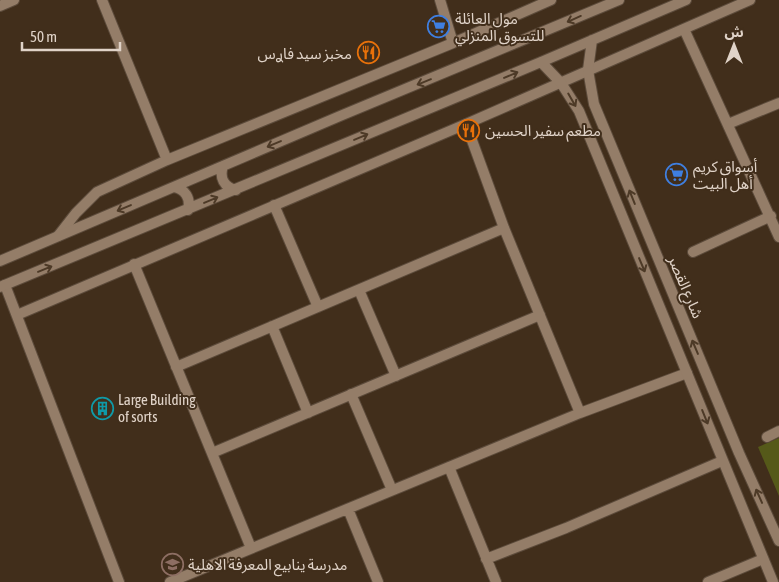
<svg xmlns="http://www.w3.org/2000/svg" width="779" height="582" font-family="'Asap Condensed','Noto Sans Arabic',sans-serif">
<rect width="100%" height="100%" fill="#412e1b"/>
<path fill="#555919" d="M779,438v58l-21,-49z"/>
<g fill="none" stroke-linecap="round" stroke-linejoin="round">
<defs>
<path id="minor" d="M102,0l65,160
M440,0l13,43
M0,6l14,-6
M684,29l95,208
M466,124l38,104 76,185
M728,124l51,-21
M274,205l44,102
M58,236l18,-23 21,-21 70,-32 286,-117 98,-43
M693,252l78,-36
M134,264l117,284
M5,285l114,297
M359,290l37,86
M17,315l449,-191 284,-124
M272,326l36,87
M176,367l328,-139
M351,394l41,96
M767,437l12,-6
M212,453l328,-138
M449,467l47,115
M348,509l30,73
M486,559l80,-31 156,-67
M170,582l410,-169 107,-40
M708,582l55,-23"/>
<path id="tertiary" d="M592,40l-4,30 6,34 145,349 40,88
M541,62l20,21 18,28 194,471
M223,166c-4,12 1,21 13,24
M174,187c11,2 17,11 14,23
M0,261l340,-145 279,-116
M0,287l541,-225 145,-62"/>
</defs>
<use href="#minor" stroke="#5c4b3b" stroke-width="12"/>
<use href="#tertiary" stroke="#5c4b3b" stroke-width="12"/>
<use href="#minor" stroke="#947d68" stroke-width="10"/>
<use href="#tertiary" stroke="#947d68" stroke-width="10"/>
</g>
<defs><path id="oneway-shaft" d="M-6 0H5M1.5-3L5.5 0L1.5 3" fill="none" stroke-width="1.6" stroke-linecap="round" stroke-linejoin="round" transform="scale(1.25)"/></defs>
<g stroke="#4d3a27">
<use href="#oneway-shaft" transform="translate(574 19) rotate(156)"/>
<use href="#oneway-shaft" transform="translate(511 75) rotate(-23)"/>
<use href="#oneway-shaft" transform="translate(424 82) rotate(158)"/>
<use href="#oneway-shaft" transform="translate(572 100) rotate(60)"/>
<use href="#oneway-shaft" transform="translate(361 137) rotate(-23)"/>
<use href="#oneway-shaft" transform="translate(274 144) rotate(157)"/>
<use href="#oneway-shaft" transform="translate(632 197) rotate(-112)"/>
<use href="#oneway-shaft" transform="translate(211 200) rotate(-23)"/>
<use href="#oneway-shaft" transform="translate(124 208) rotate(157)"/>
<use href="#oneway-shaft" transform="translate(642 265) rotate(67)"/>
<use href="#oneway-shaft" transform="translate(45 269) rotate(-22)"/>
<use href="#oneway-shaft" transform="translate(695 347) rotate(-113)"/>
<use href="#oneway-shaft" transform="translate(705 417) rotate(68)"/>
<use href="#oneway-shaft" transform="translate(759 496) rotate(-114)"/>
</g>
<defs>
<symbol id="supermarket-ring" viewBox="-11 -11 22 22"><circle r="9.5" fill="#412e1b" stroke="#3f7fe0" stroke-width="1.5"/><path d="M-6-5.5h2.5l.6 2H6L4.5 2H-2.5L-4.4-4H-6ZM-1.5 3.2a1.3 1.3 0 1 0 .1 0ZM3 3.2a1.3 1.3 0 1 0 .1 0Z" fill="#3f7fe0"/></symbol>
<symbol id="restaurant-ring" viewBox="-11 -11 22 22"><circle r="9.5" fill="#412e1b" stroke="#e8710a" stroke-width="1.5"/><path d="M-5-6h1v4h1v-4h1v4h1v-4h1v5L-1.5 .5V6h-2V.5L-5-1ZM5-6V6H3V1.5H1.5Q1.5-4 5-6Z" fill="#e8710a"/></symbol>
<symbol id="building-ring" viewBox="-11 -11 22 22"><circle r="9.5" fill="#412e1b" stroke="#0f9aa8" stroke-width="1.5"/><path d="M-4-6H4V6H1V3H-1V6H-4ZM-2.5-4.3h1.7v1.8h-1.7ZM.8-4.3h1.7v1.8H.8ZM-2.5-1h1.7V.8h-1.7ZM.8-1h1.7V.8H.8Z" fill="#0f9aa8"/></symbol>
<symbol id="school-ring" viewBox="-11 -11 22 22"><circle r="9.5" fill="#412e1b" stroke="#8d6e63" stroke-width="1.5"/><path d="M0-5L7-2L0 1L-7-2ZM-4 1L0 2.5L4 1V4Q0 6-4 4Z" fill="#8d6e63"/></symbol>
</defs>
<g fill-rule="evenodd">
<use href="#supermarket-ring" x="426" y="14" width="25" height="25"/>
<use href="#restaurant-ring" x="356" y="40" width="25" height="25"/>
<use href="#restaurant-ring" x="456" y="118" width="25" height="25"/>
<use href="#supermarket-ring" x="664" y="162" width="25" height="25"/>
<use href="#building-ring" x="90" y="396" width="25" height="25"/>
<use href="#school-ring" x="160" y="552" width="25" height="25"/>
</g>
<g text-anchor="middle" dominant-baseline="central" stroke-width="4" stroke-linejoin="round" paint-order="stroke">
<g font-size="15" fill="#e0d3c8" stroke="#412e1b" text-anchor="start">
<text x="455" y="18">مول العائلة<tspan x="455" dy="17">للتسوق المنزلي</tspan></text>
<text x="352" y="53" text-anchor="end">مخبز سيد فاࢪس</text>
<text x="485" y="130">مطعم سفير الحسين</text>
<text x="693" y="166">أسواق كريم<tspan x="693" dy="17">أهل البيت</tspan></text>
<text x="118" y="399">Large Building<tspan x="118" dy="17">of sorts</tspan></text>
<text x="188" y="564">مدرسة ينابيع المعرفة الاهلية</text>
</g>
<g font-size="15" fill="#e0d3c8" stroke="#412e1b">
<text transform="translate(686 287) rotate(67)">شارع القصر</text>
</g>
</g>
<g transform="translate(734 45)" stroke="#412e1b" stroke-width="4" paint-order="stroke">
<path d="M0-4L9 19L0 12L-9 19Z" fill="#e0d3c8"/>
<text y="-8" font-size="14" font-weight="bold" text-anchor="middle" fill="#e0d3c8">ش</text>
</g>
<path d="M22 42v8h98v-8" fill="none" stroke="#e0d3c8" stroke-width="2.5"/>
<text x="30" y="42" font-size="15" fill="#e0d3c8" stroke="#412e1b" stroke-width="4" paint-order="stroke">50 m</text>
</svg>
